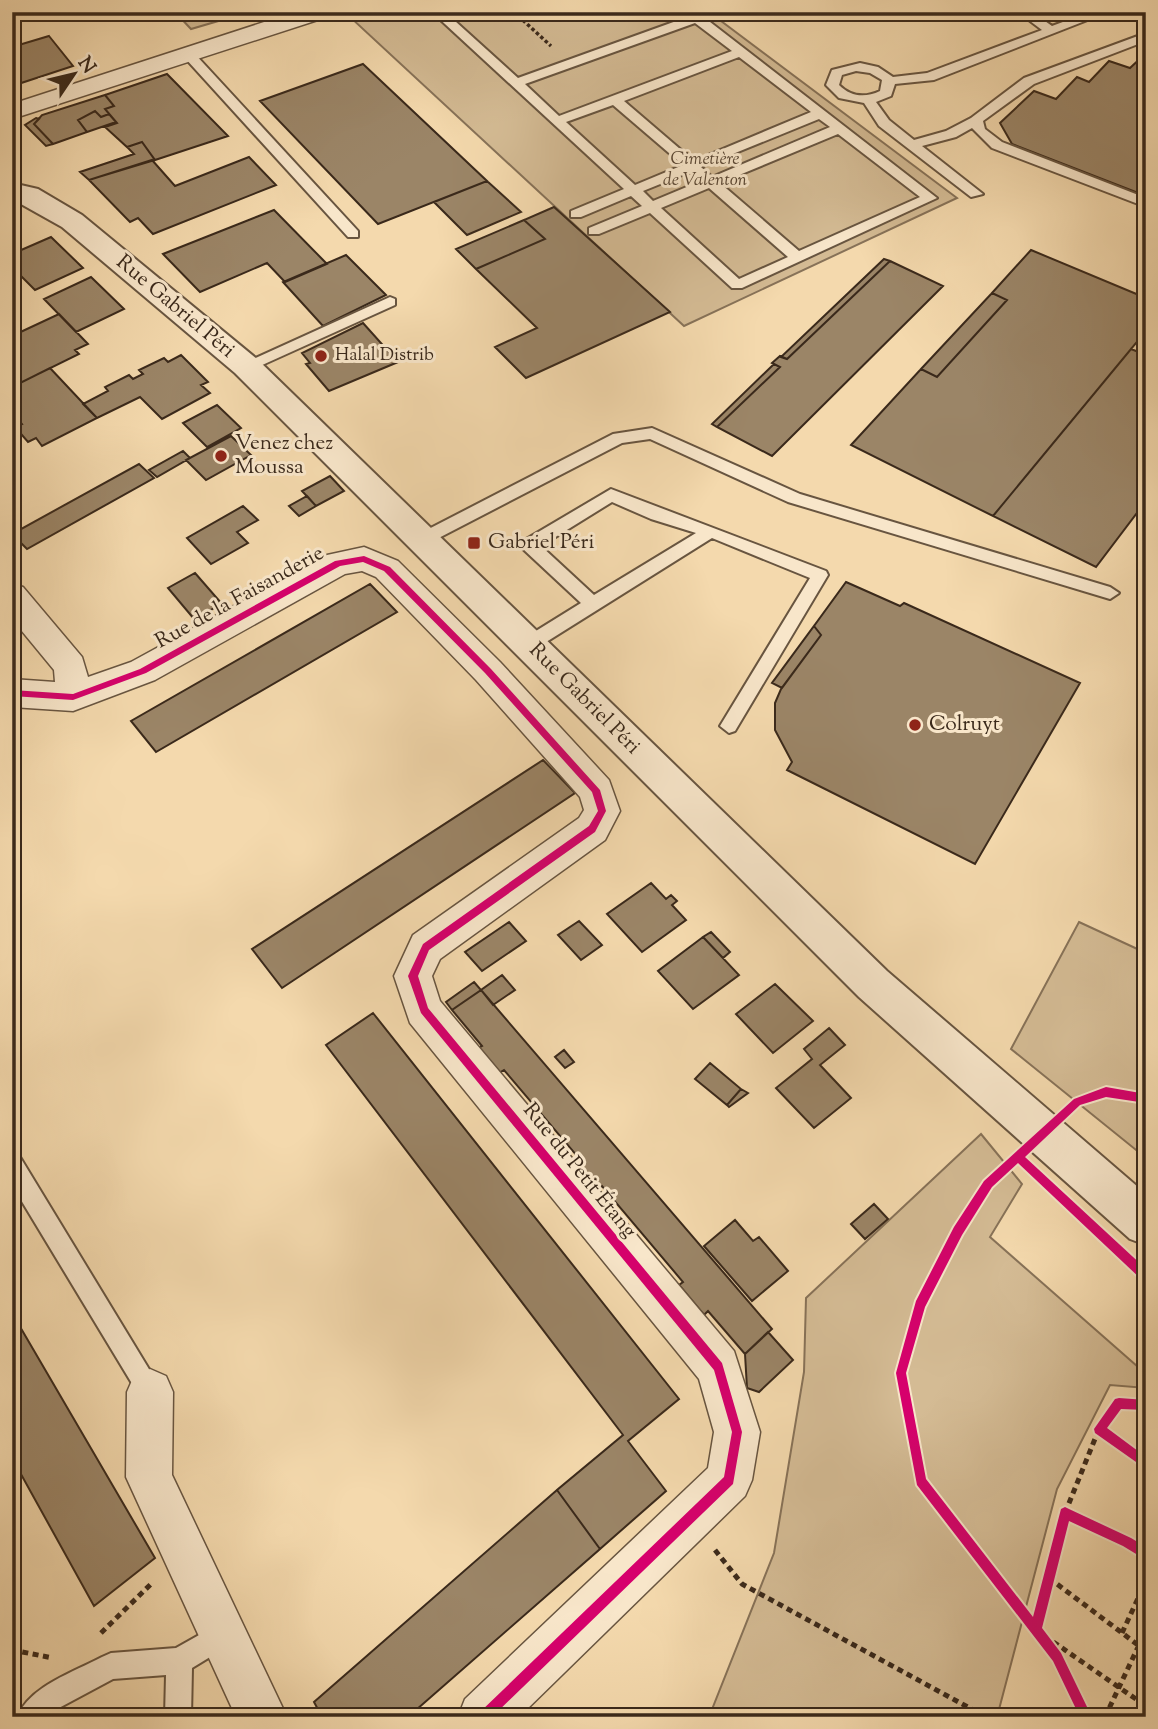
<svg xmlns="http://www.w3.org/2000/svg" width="1158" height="1729" font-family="'Sorts Mill Goudy',serif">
<rect width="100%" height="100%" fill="#f4d9ad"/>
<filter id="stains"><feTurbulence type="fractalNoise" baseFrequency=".00286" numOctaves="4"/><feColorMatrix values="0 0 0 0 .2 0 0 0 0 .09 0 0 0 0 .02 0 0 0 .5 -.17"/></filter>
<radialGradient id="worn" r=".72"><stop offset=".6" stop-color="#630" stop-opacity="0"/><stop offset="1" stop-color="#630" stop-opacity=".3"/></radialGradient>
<path fill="#d4bb94" stroke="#877258" stroke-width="2" d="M175,12h74l-58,17z
M364,12h345l248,186 -273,128 -334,-309z
M1079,922l67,31v205l-135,-109z
M981,1134l41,50 -32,53 156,137v14l-36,-3 -53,104 -60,228h-288l65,-164 30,-181 2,-74z"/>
<path fill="#9b8567" stroke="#3a291b" stroke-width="2" d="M49,36l24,30 -61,20v-39z
M1146,53v143l-134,-52 -12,-21 34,-32 22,8 21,-22 12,5 20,-21 21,7z
M363,64l124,117 -109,43 -118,-123z
M167,74l61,62 -73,24 -13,-18 -15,5 -22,-20 12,-4 -12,-14 9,-3 -9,-11z
M105,95l9,11 -9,3 4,5 -8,3 -6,-6 -17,9 9,12 -34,12 -19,-20 8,-9z
M95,111l6,6 8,-3 7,8 -29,10 -9,-12z
M36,118l3,1 -5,5 19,20 -7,2 -21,-21z
M142,142l13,18 -66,20 -9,-8 54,-18 -7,-7z
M249,157l27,28 -123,49 -15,-16 -8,4 -41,-42 63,-20 23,26z
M487,181l34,31 -54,23 -33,-33z
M554,207l116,105 -144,66 -31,-31 42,-19 -61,-59 69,-30 -21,-19z
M274,210l53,54 -42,18 -18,-19 -67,29 -37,-38z
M524,220l21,19 -69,30 -20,-20z
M51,237l32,31 -48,22 -23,-23v-13z
M1031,250l115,48v33l-153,185 -142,-71 70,-76 16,8 70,-77 -15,-7z
M346,255l40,40 -63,31 -40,-44z
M884,259l6,2 -103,98 -6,-2z
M890,261l53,25 -171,170 -55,-29 63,-60 -8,-4 8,-7 7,3z
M91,277l33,32 -48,23 -32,-33z
M992,293l15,7 -70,77 -16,-8z
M59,314l29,30 -13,6 4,4 -67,33v-51z
M363,323l35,39 -69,29 -23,-27 4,-1 -8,-10z
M1131,349l15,6v146l-50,66 -103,-51z
M181,355l27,27 -7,3 9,8 -48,26 -22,-22 -43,21 -14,-14 25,-13 -3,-4 24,-12 4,4 10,-5 -4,-4 25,-12 4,4z
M774,364l6,3 -63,60 -5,-3z
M50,368l47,50 -55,28 -6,-8 -8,4 -13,-15 7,-3 -7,-8 -3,2v-31z
M217,405l24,23 -34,19 -24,-24z
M231,436l20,19 -45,25 -20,-20z
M183,451l7,7 -33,19 -8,-7z
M139,464l15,14 -127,71 -15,-15z
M330,476l14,15 -28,15 -14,-15z
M307,496l9,10 -17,10 -10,-10z
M243,506l15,14 -21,12 11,11 -37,21 -24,-26z
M195,573l27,31 -28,15 -26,-31z
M846,582l54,24 4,-3 176,80 -105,181 -188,-94 5,-8 -17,-32v-27l6,-14 40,-54 -7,-9z
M370,584l27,28 -241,140 -25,-31z
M814,626l7,9 -39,53 -10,-5z
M543,760l32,33 -293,195 -30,-39z
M651,883l15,16 5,-4 6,6 -5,4 14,15 -44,32 -35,-38z
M579,921l23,24 -21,15 -23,-25z
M509,922l17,19 -44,30 -17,-19z
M711,932l19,20 -7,6 -20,-21z
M703,937l36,38 -46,34 -35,-38z
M502,975l13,15 -22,15 -12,-15z
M474,982l7,8 -29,20 -6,-8z
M775,984l38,37 -40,32 -37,-39z
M481,990l291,339 -27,25 -37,-43 -4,4 -25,-30 4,-3 -81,-96 -4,3 -24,-29 4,-3 -74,-87 -5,3 -21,-25 4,-2 -30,-36z
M373,1013l306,386 -51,42 38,50 -66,58 -43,-59 66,-55 -297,-390z
M829,1028l16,17 -25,20 31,33 -37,30 -38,-40 36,-29 -8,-10z
M564,1050l10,12 -9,6 -10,-11z
M710,1063l31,26 -14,16 -32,-26z
M741,1089l7,4 -19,14 -2,-2z
M874,1204l14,15 -23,20 -14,-15z
M735,1220l18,21 6,-4 29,34 -36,30 -48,-55z
M12,1313l143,245 -61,48 -82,-148z
M768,1332l25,28 -34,32 -12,-4 -2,-34z
M557,1490l43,59 -192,168h-86l-8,-15z"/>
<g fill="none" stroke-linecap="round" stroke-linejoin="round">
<defs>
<path id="service" d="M432,12h13l73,66 175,-63h8l236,183 -195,90h-10l-82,-75 -51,21h-10v-6l53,-22 -11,-10 -50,21h-10v-6l53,-22zM695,23l37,28 -173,65 -34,-32zM739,57l72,55 -117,49 -70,-60zM613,105l70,60 -48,20 -69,-63zM819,119l11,8 -118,50 -11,-10zM838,134l82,63 -121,54 -79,-68zM690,172l11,9 -48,20 -10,-10zM709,188l79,69 -49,22 -78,-71z
M1018,12h14l20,14 38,-14h18l-174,68 -39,4 -4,12 -15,6 13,18 25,20 32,-9 25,-13 53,-40 122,-45v8l-112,43 -51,37 2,8 17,13 144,56v9l-154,-59 -20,-20 -16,9 -34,9 61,48 -12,3 -92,-71 -15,-23 -25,-5 -13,-13 6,-15 28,-7 18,4 15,10 34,-4 115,-43zM856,71l14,2 12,7 -2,11c-15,7 -29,6 -41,-6l3,-10z
M185,52h8l165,179v6h-10l-163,-179z
M390,297l5,2v6l-144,65 -5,1 -8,-5z
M652,428l148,66 310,93 9,6 -9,6 -322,-97 -138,-63 -28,4 -193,100 -6,2 -8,-6 2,-4 196,-101z
M611,489l215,82 2,4 -93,156 -6,2 -9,-7 90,-148 -98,-40 -177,111h-12l-3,-5 3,-5 58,-36 -58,-54 -2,-4 2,-4zM612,502l39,17 45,14 -102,62 -53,-49z
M12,1154l8,3 138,227 4,8 -4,8 -8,4 -8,-4 -130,-215z
M224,1621l9,4 4,9 -4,9 -41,25 -1,49h-26l1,-42 -53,4 -56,30 -8,8h-32c13,-31 57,-45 85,-60l9,-4 65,-5z"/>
<path id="minor" d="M295,12h35l-3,5 -315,102v-15z
M364,547l34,14 102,101 109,118 11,31 -15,29 -165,119 -8,17 8,25 294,350 26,81 -8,48 -7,16 -226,221h-61l7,-18 243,-231 6,-36 -15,-53 -289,-356 -16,-47 19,-41 166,-117 5,-8 -4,-13 -104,-117 -100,-103 -14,-6 -17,3 -190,106 -82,31 -61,-4v-28l43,3 -1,-12 -42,-51v-35l11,3 59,70 6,20 43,-15 196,-107z
M150,1369l16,7 7,16 -1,83 115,242h-51l-110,-240 1,-85 7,-16z"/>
<path id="tertiary" d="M12,183l26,6 44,26 175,144 630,612 259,223v51l-16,-6 -271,-242 -624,-624 -173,-146 -50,-28z"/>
</defs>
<use href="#service" stroke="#685540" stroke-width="4"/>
<use href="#minor" stroke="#685540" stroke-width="3"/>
<use href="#tertiary" stroke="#685540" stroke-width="4"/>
<path stroke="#3a291b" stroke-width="3.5" stroke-dasharray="3.5 2.5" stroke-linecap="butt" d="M514,12l37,34"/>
<path stroke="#3a291b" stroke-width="5" stroke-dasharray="6 4.5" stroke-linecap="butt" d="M1065,1513l34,-84
M715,1550l27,34 244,133
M1049,1578l97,73
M1036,1630l110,76
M101,1633l51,-50
M1122,1633l24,-52
M12,1650l41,8
M1105,1717l34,-72"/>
<use href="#service" fill="#f8e6ca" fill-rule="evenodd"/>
<use href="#minor" fill="#f8e6ca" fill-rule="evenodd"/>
<use href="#tertiary" fill="#f8e6ca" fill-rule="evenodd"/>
<defs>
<path id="cycleway" d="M364,556l26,11 101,102 109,121 6,21 -11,21 -166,118 -11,26 10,32 294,355 20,69 -9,52 -241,233h-15l2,-4 245,-236 8,-45 -18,-62 -293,-357 -13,-37 15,-32 166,-118 9,-15 -6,-19 -107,-119 -101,-102 -21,-9 -23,4 -194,107 -73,27 -61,-4v-6l61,4 67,-25 195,-108z
M1106,1087l40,7v9l-40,-6 -26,8 -55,52 121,112v12l-4,-1 -124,-117 -26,24 -30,48 -37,72 -19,66 20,106 107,138 28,-108 4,-2 4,2 62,29 15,9v13l-23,-14 -54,-25 -27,107 19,25 28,58 -1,6h-12l1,-6 -24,-50 -136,-176 -21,-112 20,-72 38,-74 30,-46 90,-82z
M1119,1398l27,2v10l-25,-1 -14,19 39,29v12l-51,-36 -1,-4 21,-30z"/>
</defs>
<use href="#cycleway" stroke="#f8e6ca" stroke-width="4"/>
<use href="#cycleway" fill="#d6006c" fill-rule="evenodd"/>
</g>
<g fill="#8f2418" stroke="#f8e6ca" stroke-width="2.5">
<circle cx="321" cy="356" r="7"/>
<circle cx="221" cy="456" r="7"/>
<rect x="467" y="536" width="14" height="14" rx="3.5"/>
<circle cx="915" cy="725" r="7"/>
</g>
<g text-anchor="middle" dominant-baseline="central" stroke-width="6" stroke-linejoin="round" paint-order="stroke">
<g font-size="18" font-style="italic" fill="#594633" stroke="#f8e6ca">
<text x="705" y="160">Cimetière<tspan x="705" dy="21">de Valenton</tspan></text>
</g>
<g font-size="18" fill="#3a291b" stroke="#f8e6ca" text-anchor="start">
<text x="335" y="356">Halal Distrib</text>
</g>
<g font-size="21" fill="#3a291b" stroke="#f8e6ca">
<text transform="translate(175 307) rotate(40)">Rue Gabriel Péri</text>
<text transform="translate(240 598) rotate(-29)">Rue de la Faisanderie</text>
<text transform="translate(584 699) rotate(45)">Rue Gabriel Péri</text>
<text transform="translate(579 1171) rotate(51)">Rue du Petit Étang</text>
</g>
<g font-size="21" fill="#3a291b" stroke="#f8e6ca" text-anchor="start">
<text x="235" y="444">Venez chez<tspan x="235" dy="24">Moussa</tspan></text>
<text x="488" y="543">Gabriel Péri</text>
<text x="929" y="725">Colruyt</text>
</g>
</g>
<rect width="1158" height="1729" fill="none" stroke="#f4d9ad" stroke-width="42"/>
<rect x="14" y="14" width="1130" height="1701" fill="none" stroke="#3a291b" stroke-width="3.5"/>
<rect x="21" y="21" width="1116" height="1687" fill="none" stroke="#3a291b" stroke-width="2"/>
<g transform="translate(74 74) rotate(55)" stroke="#f8e6ca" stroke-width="5" paint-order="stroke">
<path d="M0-5L12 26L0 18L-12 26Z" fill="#3a291b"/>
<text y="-10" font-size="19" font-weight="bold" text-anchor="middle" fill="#3a291b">N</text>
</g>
<rect width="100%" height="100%" filter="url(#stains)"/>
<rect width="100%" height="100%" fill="url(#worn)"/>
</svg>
